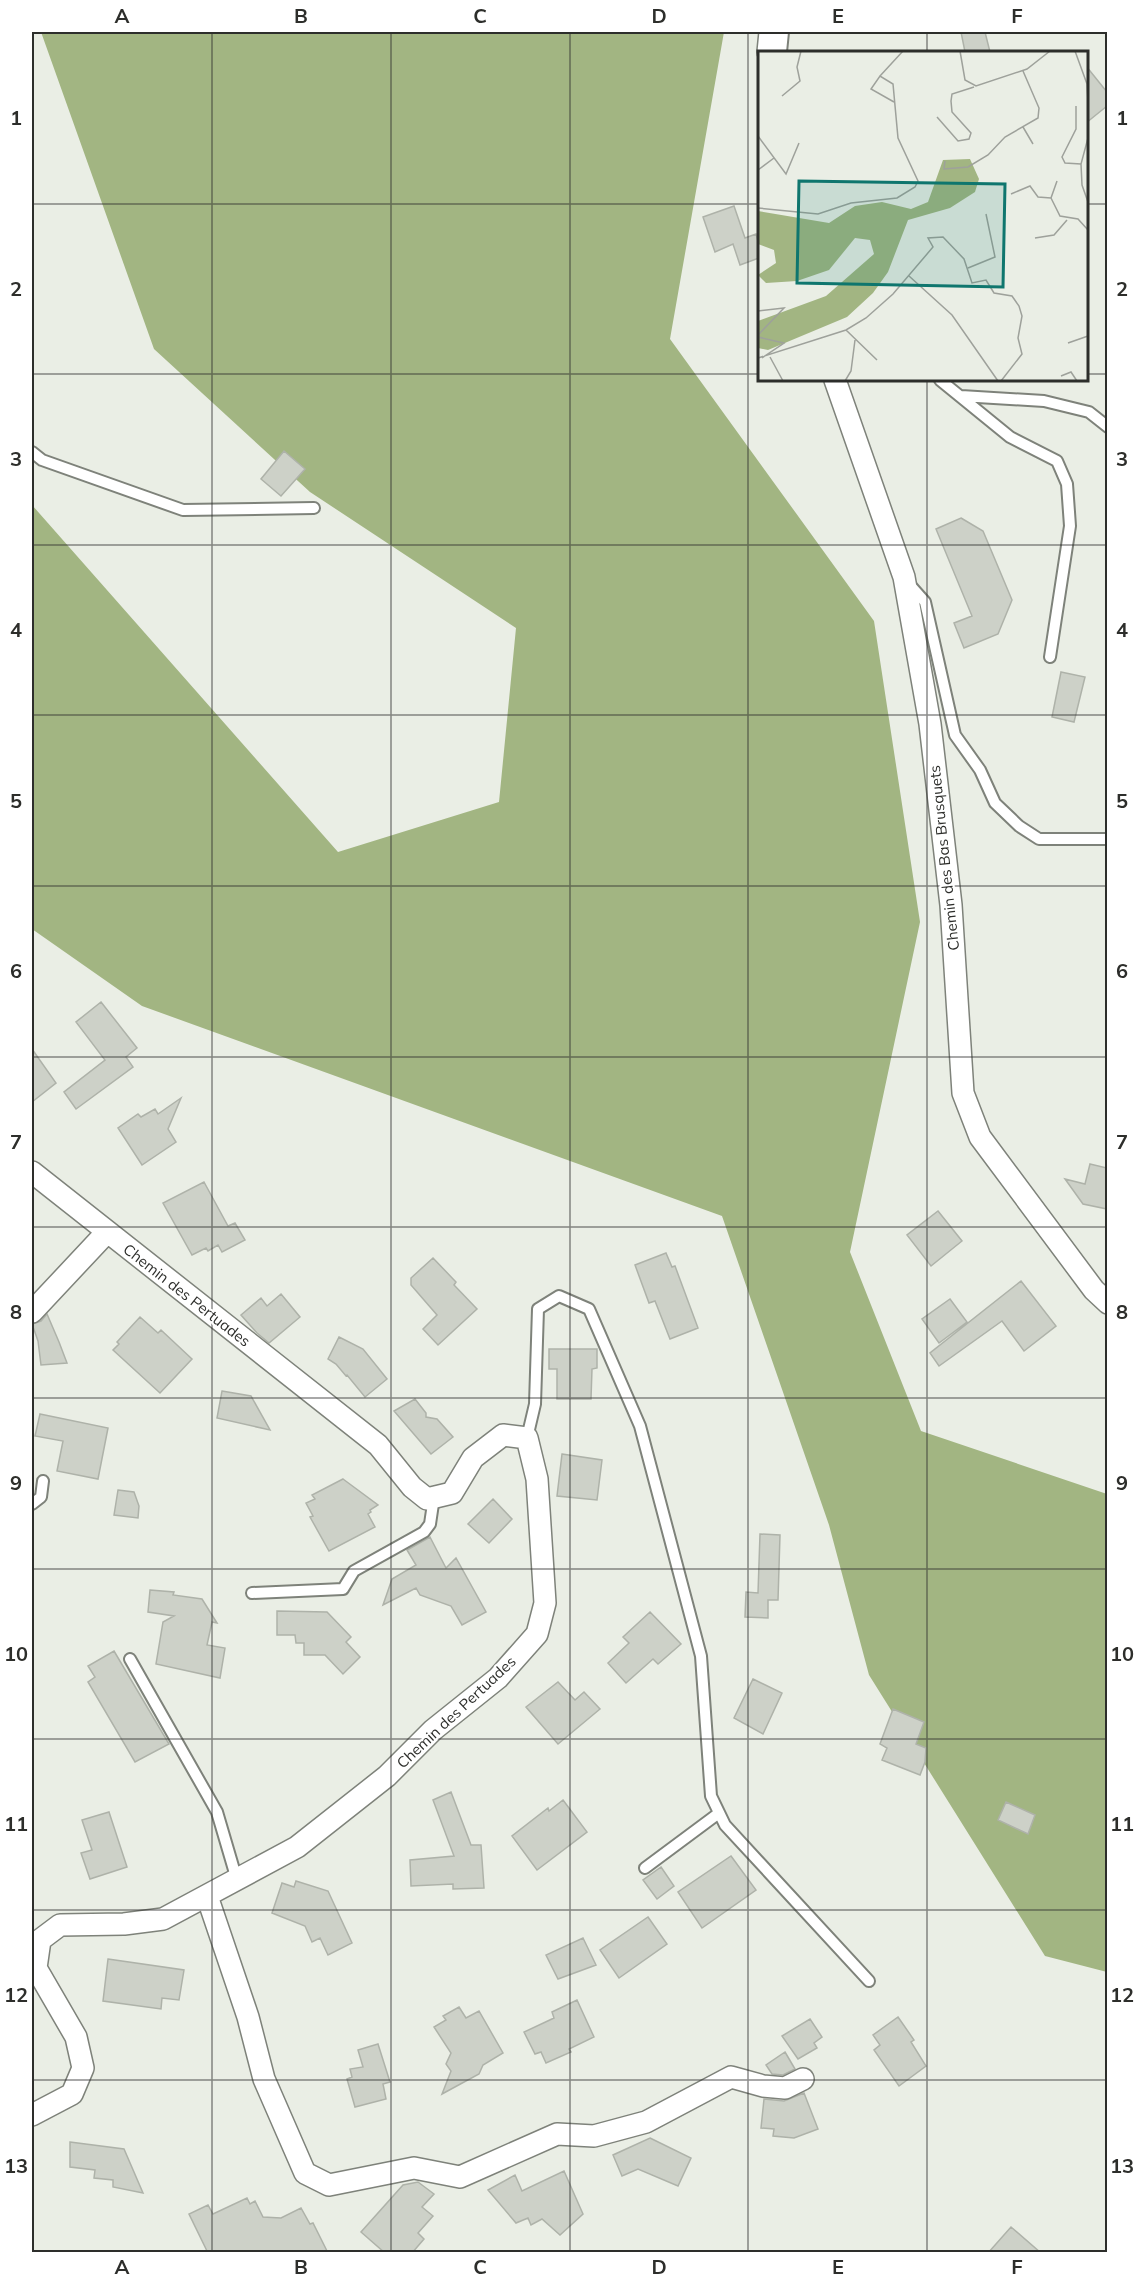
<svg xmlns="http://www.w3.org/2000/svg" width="1139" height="2284" font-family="Mulish,sans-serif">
<rect width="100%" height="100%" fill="#eaeee5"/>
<path fill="#a2b582" d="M41,32h683l-54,307 204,282 46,301 -70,330 71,179 186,63v478l-62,-16 -176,-281 -40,-150 -107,-309 -580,-210 -110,-77v-424l306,347 161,-50 17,-174 -206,-136 -156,-143z"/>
<path fill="#cdd1c8" stroke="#aeb2a9" stroke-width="1.5" d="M961,32h24l5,20h-25z
M1086,66l21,26v14l-21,17z
M734,206l11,32 11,-4 3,11v13l-19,7 -7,-21 -18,8 -12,-35z
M284,451l21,18 -24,27 -20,-17z
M961,518l22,13 29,69 -14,34 -34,14 -10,-25 18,-7 -36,-87z
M1061,672l24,5 -11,45 -22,-5z
M101,1002l36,46 -11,9 7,10 -57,42 -12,-17 41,-32 -29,-38z
M32,1049l24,34 -24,19z
M181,1098l-13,31 8,13 -34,23 -24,-37 20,-14 3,3 14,-8 3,5z
M1090,1164l17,4v41l-24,-5 -18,-25 20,5z
M204,1182l24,44 7,-3 10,17 -23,12 -4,-7 -10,6 -2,-3 -14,7 -29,-52z
M938,1211l24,30 -31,25 -24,-31z
M666,1253l6,14 3,-1 23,62 -28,11 -15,-38 -6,2 -14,-38z
M433,1258l23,24 -2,3 23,24 -39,36 -15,-16 14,-14 -26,-30v-7z
M1021,1281l35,45 -32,25 -22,-30 -63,45 -9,-13z
M281,1294l19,23 -31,26 -12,-10 -16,-18 20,-17 6,8z
M950,1299l17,23 -28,21 -17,-24z
M47,1314l12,28 8,21 -26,2 -3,-24 -6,-17 9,-3z
M140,1317l18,16 3,-3 31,29 -32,34 -47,-43 6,-6 -2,-2z
M339,1337l24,12 24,30 -22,18 -18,-22 -1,1 -10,-12 -8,-5z
M549,1349h48v19l-5,1 -1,30h-34v-30h-8z
M222,1391l29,5 19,34 -53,-12z
M415,1399l11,14v4l11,2 16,18 -22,17 -37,-43z
M40,1414l68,14 -10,51 -41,-8 6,-30 -28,-5z
M562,1454l40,6 -5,40 -40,-4z
M343,1479l35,26 -8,5 1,2 -3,2 7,13 -46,24 -19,-34 3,-1 -7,-13 9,-4 -3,-4z
M118,1490l16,2 5,14 -1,12 -24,-3z
M493,1499l19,20 -23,24 -21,-19z
M760,1534l20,1 -2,65h-10v18l-23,-1 1,-25 12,1z
M430,1537l16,31 10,-10 30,54 -24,13 -11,-19 -31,-11 -4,-7 -33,17 9,-26 24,-14 -9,-15z
M150,1590l24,2 -1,3 29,4 15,24 -5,-1 -5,23 18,3 -5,30 -64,-14 7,-42 11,-6 -26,-4z
M277,1611l50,1 24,25 -5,5 14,15 -17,17 -18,-19h-21v-12h-8l-1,-8h-18z
M650,1612l31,32 -23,20 -5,-5 -27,24 -18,-20 21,-20 -6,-6z
M114,1651l55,93 -34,18 -47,-80 7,-5 -7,-11z
M753,1679l29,14 -19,41 -29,-16z
M558,1682l17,18 9,-8 16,17 -42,35 -32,-37z
M893,1709l31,13 -8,22 10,4 -1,14 -5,13 -38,-15 5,-12 -7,-4z
M451,1792l20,53h10l3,43 -31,1v-5l-42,2 -1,-26 44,-4 -21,-56z
M563,1800l24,32 -50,38 -25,-34 36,-28 1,3z
M1006,1802l29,13 -7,19 -30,-14z
M109,1812l18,55 -37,12 -9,-26 11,-3 -10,-30z
M731,1856l25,34 -54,38 -24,-36z
M661,1867l13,19 -17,13 -14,-19z
M296,1881l32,10 24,52 -24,12 -8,-17 -8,4 -7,-16 -33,-13 10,-30 12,4z
M648,1917l19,27 -48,34 -19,-28z
M583,1938l13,27 -38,14 -12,-24z
M108,1959l76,11 -5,30 -17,-2 -1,11 -58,-8z
M577,2000l17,37 -25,12 2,3 -25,11 -5,-11 -6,2 -11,-22 30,-14 -2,-6z
M459,2007l7,11 13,-7 24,42 -20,12 -4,9 -37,20 9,-23 -5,-7 5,-11 -17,-26 12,-7 -3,-4z
M898,2017l16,23 -3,2 15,24 -27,20 -25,-36 6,-5 -7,-10z
M810,2019l12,18 -8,6 3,5 -19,11 -16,-23z
M378,2044l12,38 -7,2 3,15 -31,8 -8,-28 5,-2 -2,-8 13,-2 -5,-17z
M785,2052l10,17 -12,6 -11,-1 -6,-9z
M804,2093l14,36 -24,9 -21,-2 1,-7 -13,-1 3,-29 20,2z
M650,2138l41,20 -13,28 -40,-17 -16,7 -9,-21z
M70,2142l54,7 19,44 -30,-6v-7l-19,-2 1,-8 -25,-3z
M564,2171l19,43 -23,21 -18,-16 -11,6 -3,-7 -12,5 -28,-33 27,-15 7,16z
M418,2182l16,12 -12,13 11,9 -15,17 6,6 -12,14h-27l-24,-21 42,-47z
M247,2198l3,6 5,-3 8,16 18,1 20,-10 9,16 3,-1 15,30h-120l-19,-39 19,-9 5,9z
M1011,2227l30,26h-53z"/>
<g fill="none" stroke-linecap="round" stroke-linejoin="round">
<defs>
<path id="service" d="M781,52l2,-20
M940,380l70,57 47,24 10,23 3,42 -20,131
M961,396l83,5 45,11 19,15
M32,452l10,8 141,50 131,-2
M909,584l16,18 30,133 25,35 15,33 24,23 20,13h69
M527,1438l8,-34 3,-95 21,-13 30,13 51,117 61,230 10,140 14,29 144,156
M32,1504l9,-7 2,-16
M252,1593l91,-4 11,-18 70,-39 6,-8 4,-27
M130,1659l87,153 20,68
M645,1868l74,-55"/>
<path id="minor" d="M768,52l2,-20
M835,380l69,197 26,147 21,181 12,188 17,44 114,153 14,13
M32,1172l346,273 34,42 15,12 25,-6 21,-35 30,-23 24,3 10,41 8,124 -8,31 -39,44 -65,52 -46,46 -90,71 -134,72 -39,5 -64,1 -20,15 -4,28 40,69 7,31 -11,26 -40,21
M32,1312l75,-80
M207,1896l41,121 16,62 41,94 24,12 85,-17 46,9 97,-43 37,2 52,-14 85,-45 32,9 22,2 18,-9"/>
</defs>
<use href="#service" stroke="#7e827a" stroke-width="14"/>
<use href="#minor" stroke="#7e827a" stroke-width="24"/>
<use href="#service" stroke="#fff" stroke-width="10"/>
<use href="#minor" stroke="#fff" stroke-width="21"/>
</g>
<path fill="none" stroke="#2d2e2b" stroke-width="1.5" stroke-opacity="0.55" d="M212,32v2220M391,32v2220M570,32v2220M748,32v2220M927,32v20M32,204h728M1086,204h22M32,374h728M1086,374h22M927,380v1872M32,545h1076M32,715h1076M32,886h1076M32,1057h1076M32,1227h1076M32,1398h1076M32,1569h1076M32,1739h1076M32,1910h1076M32,2080h1076"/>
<g text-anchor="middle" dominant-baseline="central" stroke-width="4.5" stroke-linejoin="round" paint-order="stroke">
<g font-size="15" fill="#2d2e2b" stroke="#fff">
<text transform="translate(944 858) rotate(-96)">Chemin des Bas Brusquets</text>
<text transform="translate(187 1295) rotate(38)">Chemin des Pertuades</text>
<text transform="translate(456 1712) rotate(-43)">Chemin des Pertuades</text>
</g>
</g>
<g transform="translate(758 51)">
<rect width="330" height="330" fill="#eaeee5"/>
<path d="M212,108l9,20 -4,13 -25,16 -42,12 -20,52 -15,21 -26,24 -79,33 -10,-2v-27l68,-25 48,-42 -4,-14 -15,-2 -26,32 -32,11 -31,2 -8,-8 18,-12 -2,-13 -16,-6v-33l71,12 26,-17 27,-4 29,7 17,-7 15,-42z" fill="#a2b582"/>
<path fill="none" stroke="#9ea19b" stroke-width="1.5" d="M202,0l5,29 11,6 51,-17 23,-18M317,0l12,33 1,18M122,25l23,-25M24,45l18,-15 -3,-14 4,-16M318,55v23l-14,28 3,6 16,1M179,66l21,24 11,-2 2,-6 -19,-21 -1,-11 1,-7 22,-7M265,76l10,17M0,85l28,38 13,-31M330,87l-7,26 1,21 6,17M187,110l-1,8 24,-2 20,-12 17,-18 33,-19 1,-10 -16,-37M0,119l16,-12M299,130l-6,17 9,18 18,3 10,11M253,143l19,-8 8,11 13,1M0,157l60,6 33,-11 46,-5 18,-11 3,-6 -20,-43 -5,-54 -13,-8 -9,13 23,13M277,187l19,-3 13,-15M210,217l27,-11 -9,-43M151,225l43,39 46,66M0,260l26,-3 -26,27M88,279l31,30M0,286l26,6 -22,15M310,292l20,-7M12,306l13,24M0,307l88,-28 20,-12 27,-24 40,-47 -5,-9 15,-1 21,22 8,24 14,-3 8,13 18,3 7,10 3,10 -4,22 4,16 -21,27M303,325l10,-4 6,9M87,330l6,-10 4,-31"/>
<path fill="#0f766e" fill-opacity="0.15" stroke="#0f766e" stroke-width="3" d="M41,130l206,3 -2,103 -206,-4z"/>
<rect width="330" height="330" fill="none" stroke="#2d2e2b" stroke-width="3"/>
</g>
<rect width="1139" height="2284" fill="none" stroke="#ffffff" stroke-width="66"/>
<rect x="33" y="33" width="1073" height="2218" fill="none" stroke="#2d2e2b" stroke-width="2"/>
<g font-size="20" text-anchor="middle" font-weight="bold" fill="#2d2e2b">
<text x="122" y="23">A</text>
<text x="301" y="23">B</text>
<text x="480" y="23">C</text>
<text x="659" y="23">D</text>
<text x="838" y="23">E</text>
<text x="1017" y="23">F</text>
<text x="16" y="125">1</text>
<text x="1122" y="125">1</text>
<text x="16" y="296">2</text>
<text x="1122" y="296">2</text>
<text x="16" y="466">3</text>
<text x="1122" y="466">3</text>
<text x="16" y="637">4</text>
<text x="1122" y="637">4</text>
<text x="16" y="808">5</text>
<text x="1122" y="808">5</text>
<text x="16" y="978">6</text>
<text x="1122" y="978">6</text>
<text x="16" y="1149">7</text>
<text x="1122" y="1149">7</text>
<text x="16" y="1319">8</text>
<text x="1122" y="1319">8</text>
<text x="16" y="1490">9</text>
<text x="1122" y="1490">9</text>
<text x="16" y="1661">10</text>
<text x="1122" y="1661">10</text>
<text x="16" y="1831">11</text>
<text x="1122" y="1831">11</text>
<text x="16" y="2002">12</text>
<text x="1122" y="2002">12</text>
<text x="16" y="2173">13</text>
<text x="1122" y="2173">13</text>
<text x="122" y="2274">A</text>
<text x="301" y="2274">B</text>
<text x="480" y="2274">C</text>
<text x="659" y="2274">D</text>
<text x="838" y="2274">E</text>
<text x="1017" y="2274">F</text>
</g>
</svg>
